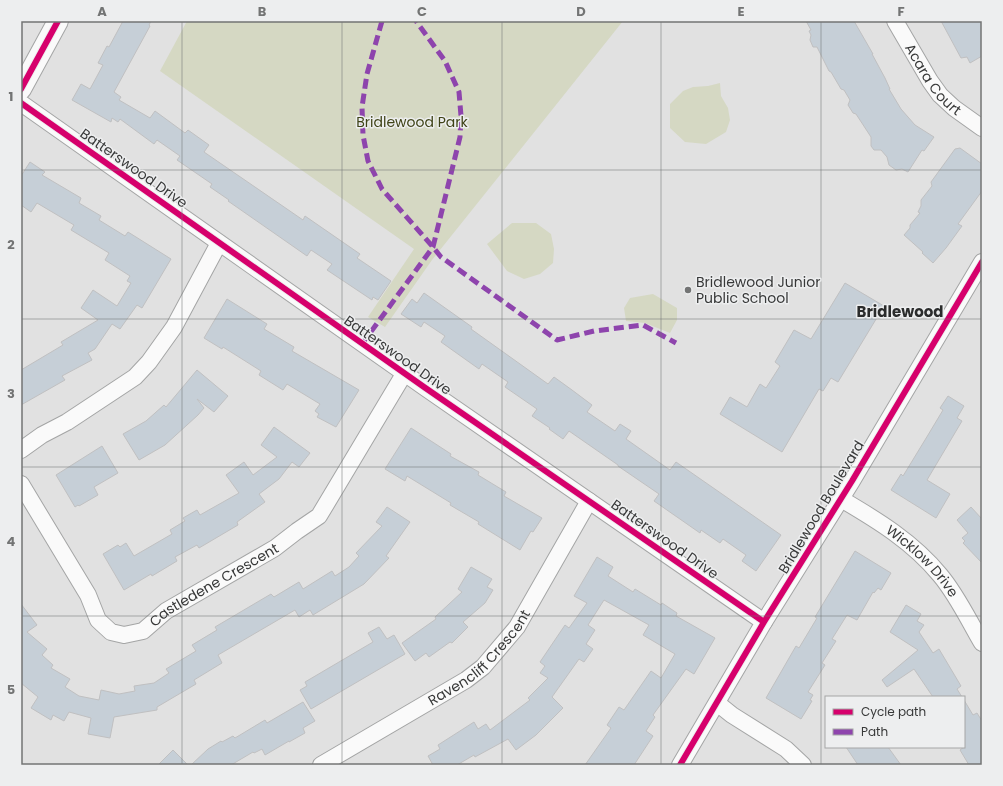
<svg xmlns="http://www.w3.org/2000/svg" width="1003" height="786" font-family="Poppins,sans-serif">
<rect width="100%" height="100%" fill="#e1e1e1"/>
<path fill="#d5d8c3" d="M187,21h436l-191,239 -47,67 -17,-10 46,-68 -254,-178z
M720,83l1,13 7,12 2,12 -4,12 -20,12 -21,-2 -15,-14v-24l13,-13 10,-4 15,-1z
M512,223h24l15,11 3,15 -1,14 -13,11 -16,5 -17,-8 -20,-27z
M653,294l24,14v12l-7,13 -25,-10 -19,-2 -2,-13 6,-10z"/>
<path fill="#c6cfd7" stroke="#c0c0c1" d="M123,21h28l-2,4 1,1 -36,66 7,5 -2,3 31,18 5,-7 30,22 3,-3 21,15 -5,7 99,68 2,-4 55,38 -3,4 34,23 -13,19 -5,-3 -1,3 -45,-30 5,-6 -21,-14 -4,6 -79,-55 1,-1 -19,-13 2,-3 -35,-24 3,-4 -23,-16 -3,4 -34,-25 -2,3 -6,-4 -1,4 -39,-22 9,-16 9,5 13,-24 -5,-2 9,-17 2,1z
M806,21h48l19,33h-1l13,24 5,11h-1l12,20 14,16 19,12 -10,14 -2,-1 -14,22 -6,-3 -6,1 -7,-5 -2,-8 -6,-7h-7l-3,-4v-9l-15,-23 -3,-1 -5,-8 2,-5 -6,-10 -3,-1 -10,-17 -2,-1 -12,-24h-4l-3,-7 1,-5 -2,-4 2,-1z
M941,21h41v35l-12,7 -3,-6 -6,1z
M960,148l22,16v27l-24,33 4,2 -16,22 -13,15 -11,-10 1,-1 -19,-17 6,-7v-3l10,-12 -2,-1 3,-6v-6l11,-14 -1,-4 24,-33z
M30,162l15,10 -3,3 39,23 -2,5 22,13 -2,4 26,16 3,-4 43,27 -29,49 -5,-3 -17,24 -8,-5 -17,25 -7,4 4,7 -30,16 3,4 -44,25v-35l42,-25 -2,-3 37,-22 -17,-12 12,-18 24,16 14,-23 -4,-2 3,-5 -25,-16 4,-7 -38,-23 3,-5 -37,-22 -6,9 -10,-7v-29z
M845,283l39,23 -46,76 -7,-4 -8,13 -4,-2 -37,63 -62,-38 10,-17 17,10 13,-23 6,4 14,-22 -5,-4 19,-32 17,9z
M424,293l48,34 -1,2 77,55 6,-7 18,13 20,15 -5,7 28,19 5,-7 11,7 -5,8 44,31 6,-8 105,73 -25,36 -14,-10 4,-6 -23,-16 -3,4 -19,-13 -1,3 -46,-32 5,-7 -41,-28v-1l-49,-34 -6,8 -14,-10 1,-1 -18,-12 5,-7 -32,-22 3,-5 -26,-18 -3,5 -38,-27 4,-6 -21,-14 -3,5 -20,-13 11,-15 5,4z
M227,299l40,25 -3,5 30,18 -2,4 67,39 -23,37 -19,-10 2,-3 -4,-3 5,-7 -33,-20 -4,6 -24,-15 2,-4 -38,-24 -1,2 -18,-11z
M197,370l31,26 -14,16 -17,-13 7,9 -6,7 -33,30 -26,15 -16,-26 23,-13 18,-16 2,2z
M948,396l16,10 -7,12 5,3 -35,59 23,14 -14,24 -45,-28 10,-16 2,2 25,-41 15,-25 -3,-2z
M274,427l36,26 -11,14 -7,-5 -13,17 -20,15 6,8 -28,20 1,3 -39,23 -2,-3 -22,12 2,4 -25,15 -1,-2 -27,16 -21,-36 15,-9 2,2 6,-4 8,13 38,-22 -2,-4 15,-9 -2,-3 14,-8 3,5 39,-22 -13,-18 18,-13 9,13 24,-18 -16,-12z
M411,428l40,26 -1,2 29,16 -1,3 28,17 -2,4 38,22 -9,14 -2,-1 -11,19 -42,-26 1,-2 -29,-17 1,-2 -44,-27 -2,5 -20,-12z
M102,446l16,27 -24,14 4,8 -19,11 -1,-1 -3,2 -19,-32z
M387,507l23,15 -24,34 3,2 -25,26 -51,31 -3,-5 -11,7 -4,-7 -77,45 4,8 -28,17 2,4 -39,23v3l-43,7 -4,21 -22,-4 3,-16 -22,-6 -5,9 -11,-6 -2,5 -20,-12 7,-11 -17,-14v-79l16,21 -10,7 20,17 -5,6 11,10 -2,3 19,11 -5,8 14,9 20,4 2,-10 18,4 16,-3 -1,-5 20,-3 15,-10 -3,-4 30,-18 -4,-6 25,-15 -2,-3 56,-33 3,3 25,-15 4,7 29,-18 3,5 14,-9 10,-11 -3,-3 26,-27 -6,-4z
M971,507l11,12v44l-19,-20 2,-2 -3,-3 6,-5 -11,-13z
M855,551l36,22 -10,17 -3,-2 -4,5 -1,-1 -16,28 -10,-5 -15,24 4,2 -14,22 3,2 -17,27 5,3 -3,5 2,1 -11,18 -35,-21 30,-52 3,2 18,-30 -2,-1z
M597,557l16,10 -5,9 25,16 2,-3 26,16 1,-2 15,10 -1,3 39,22 -21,36 -8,-5 -33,46 2,2 -9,14 7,5 -19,29h-49l26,-37 -4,-3 12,-18 5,3 27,-39 10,7 14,-24 -32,-19 6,-10 -45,-25 -16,25 7,5 -9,14 7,5 -9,13 -5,-3 -27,38 11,11 -27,27 -20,15 -8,-11 -33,18 -1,-2 -17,10h-24l-5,-9 12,-7 -2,-4 36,-23 4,7 8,-5 4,6 40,-30 -2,-2 20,-20 -8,-5 5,-7 -5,-4 25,-37 4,3 18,-25 -13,-7z
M471,567l21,12 -5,8 6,3 -8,13 -22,19 5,5 -16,16 -2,-1 -21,15 -3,-4 -11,8 -13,-18 34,-24 -1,-2 27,-25 -4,-3z
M906,605l15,9 -4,7 7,4 -5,7 14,21 6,-4 22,37 -4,3 5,8h-29l-19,-28 -27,18 -5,-7 36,-30 -28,-18z
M379,627l8,12 7,-4 11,19 -94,55 -11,-19 7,-4 -2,-4 68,-40 -5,-9z
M964,700l9,15 4,-2 5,8v44h-13l-9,-15 4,-3z
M303,702l12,19 -12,7 2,5 -16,9v-1l-24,14 -3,-6 -8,4 -1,-1 -22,13h-40l17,-16 13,-8 1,1 11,-6 2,2 30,-18 2,3z
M846,747h42l13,18h-43z
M173,750l15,15h-30z"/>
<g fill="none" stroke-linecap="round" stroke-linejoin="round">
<defs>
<g id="minor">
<path id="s1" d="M895,21l35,60 10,14 14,13 28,20"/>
<path d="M21,103l403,284 340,235"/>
<path d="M21,450l21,-15 25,-13 68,-45 14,-15 25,-35 45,-84"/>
<path id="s2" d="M21,484l67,111 10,25 13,12 13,3 19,-4 23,-20 109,-63 22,-17 22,-15 85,-142"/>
<path id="s3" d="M841,499c36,21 72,43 99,76 17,20 29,46 42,68"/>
<path d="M717,703l15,12 54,34 17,16"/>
<path id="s4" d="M321,765l145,-85 17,-13 34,-40 72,-126"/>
<path d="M680,765l84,-143 88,-141 130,-219"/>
</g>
<path id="tertiary" d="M21,89l37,-68"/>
</defs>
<use href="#minor" stroke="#a4a5a5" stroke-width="18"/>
<use href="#tertiary" stroke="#a4a5a5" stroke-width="22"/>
<use href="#minor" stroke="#fafafa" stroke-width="16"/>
<use href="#tertiary" stroke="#fafafa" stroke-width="20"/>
<path stroke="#8e44ad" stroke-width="5" stroke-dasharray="10 5" stroke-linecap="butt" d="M382,21l-15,53 -5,33 1,28 5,26 14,28 51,58 8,10 116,83 37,-9 49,-6 33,18
M362,344l71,-97 27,-110 1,-21 -2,-24 -14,-31 -29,-40"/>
<defs>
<path id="cycleway" d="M21,89l37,-68
M21,103l403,284 340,235
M680,765l84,-143 88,-141 130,-219"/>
</defs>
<use href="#cycleway" stroke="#edeeef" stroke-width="8"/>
<use href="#cycleway" stroke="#d6006c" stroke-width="6"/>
</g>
<path fill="none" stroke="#737474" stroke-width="1" stroke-opacity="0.55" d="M182,21v744M342,21v744M502,21v744M661,21v744M821,21v744M21,170h961M21,319h961M21,467h961M21,616h961"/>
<circle fill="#737474" stroke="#edeeef" stroke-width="1.5" cx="688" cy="290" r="4"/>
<g text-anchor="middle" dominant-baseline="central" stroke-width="3" stroke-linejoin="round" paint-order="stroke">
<g font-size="14" fill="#383939" stroke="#edeeef">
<text stroke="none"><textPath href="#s1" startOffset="70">Acara Court</textPath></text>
<text transform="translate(134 168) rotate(35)">Batterswood Drive</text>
<text transform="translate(398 355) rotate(35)">Batterswood Drive</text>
<text transform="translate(821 507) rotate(-59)">Bridlewood Boulevard</text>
<text transform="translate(665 539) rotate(35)">Batterswood Drive</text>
<text stroke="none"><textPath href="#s3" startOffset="103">Wicklow Drive</textPath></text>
<text stroke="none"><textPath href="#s2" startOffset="292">Castledene Crescent</textPath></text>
<text stroke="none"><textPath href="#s4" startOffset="193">Ravencliff Crescent</textPath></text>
</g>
<g font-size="14" fill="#3f4317" stroke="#edeeef">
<text x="412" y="122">Bridlewood Park</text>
</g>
<g font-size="14" fill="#383939" stroke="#edeeef" text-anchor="start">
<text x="696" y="282">Bridlewood Junior<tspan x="696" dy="16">Public School</tspan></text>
</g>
<g font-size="15" font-weight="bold" fill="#2b2c2c" stroke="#edeeef">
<text x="900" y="311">Bridlewood</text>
</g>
</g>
<rect width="1003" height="786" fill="none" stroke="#edeeef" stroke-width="44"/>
<rect x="825" y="696" width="140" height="52" fill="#edeeef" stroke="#a5a6a6"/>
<rect x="833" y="709" width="20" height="6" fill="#d6006c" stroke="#a5a6a6"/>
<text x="861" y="716" font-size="12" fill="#383939">Cycle path</text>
<rect x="833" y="729" width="20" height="6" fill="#8e44ad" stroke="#a5a6a6"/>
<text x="861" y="736" font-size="12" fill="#383939">Path</text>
<rect x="22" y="22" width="959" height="742" fill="none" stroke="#737474" stroke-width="1.5"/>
<g font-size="13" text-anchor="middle" font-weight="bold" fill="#737474">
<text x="102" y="16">A</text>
<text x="262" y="16">B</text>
<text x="422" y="16">C</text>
<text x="581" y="16">D</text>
<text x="741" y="16">E</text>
<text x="901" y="16">F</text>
<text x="11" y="101">1</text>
<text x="11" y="249">2</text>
<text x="11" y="398">3</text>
<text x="11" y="546">4</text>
<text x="11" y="694">5</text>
</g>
</svg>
